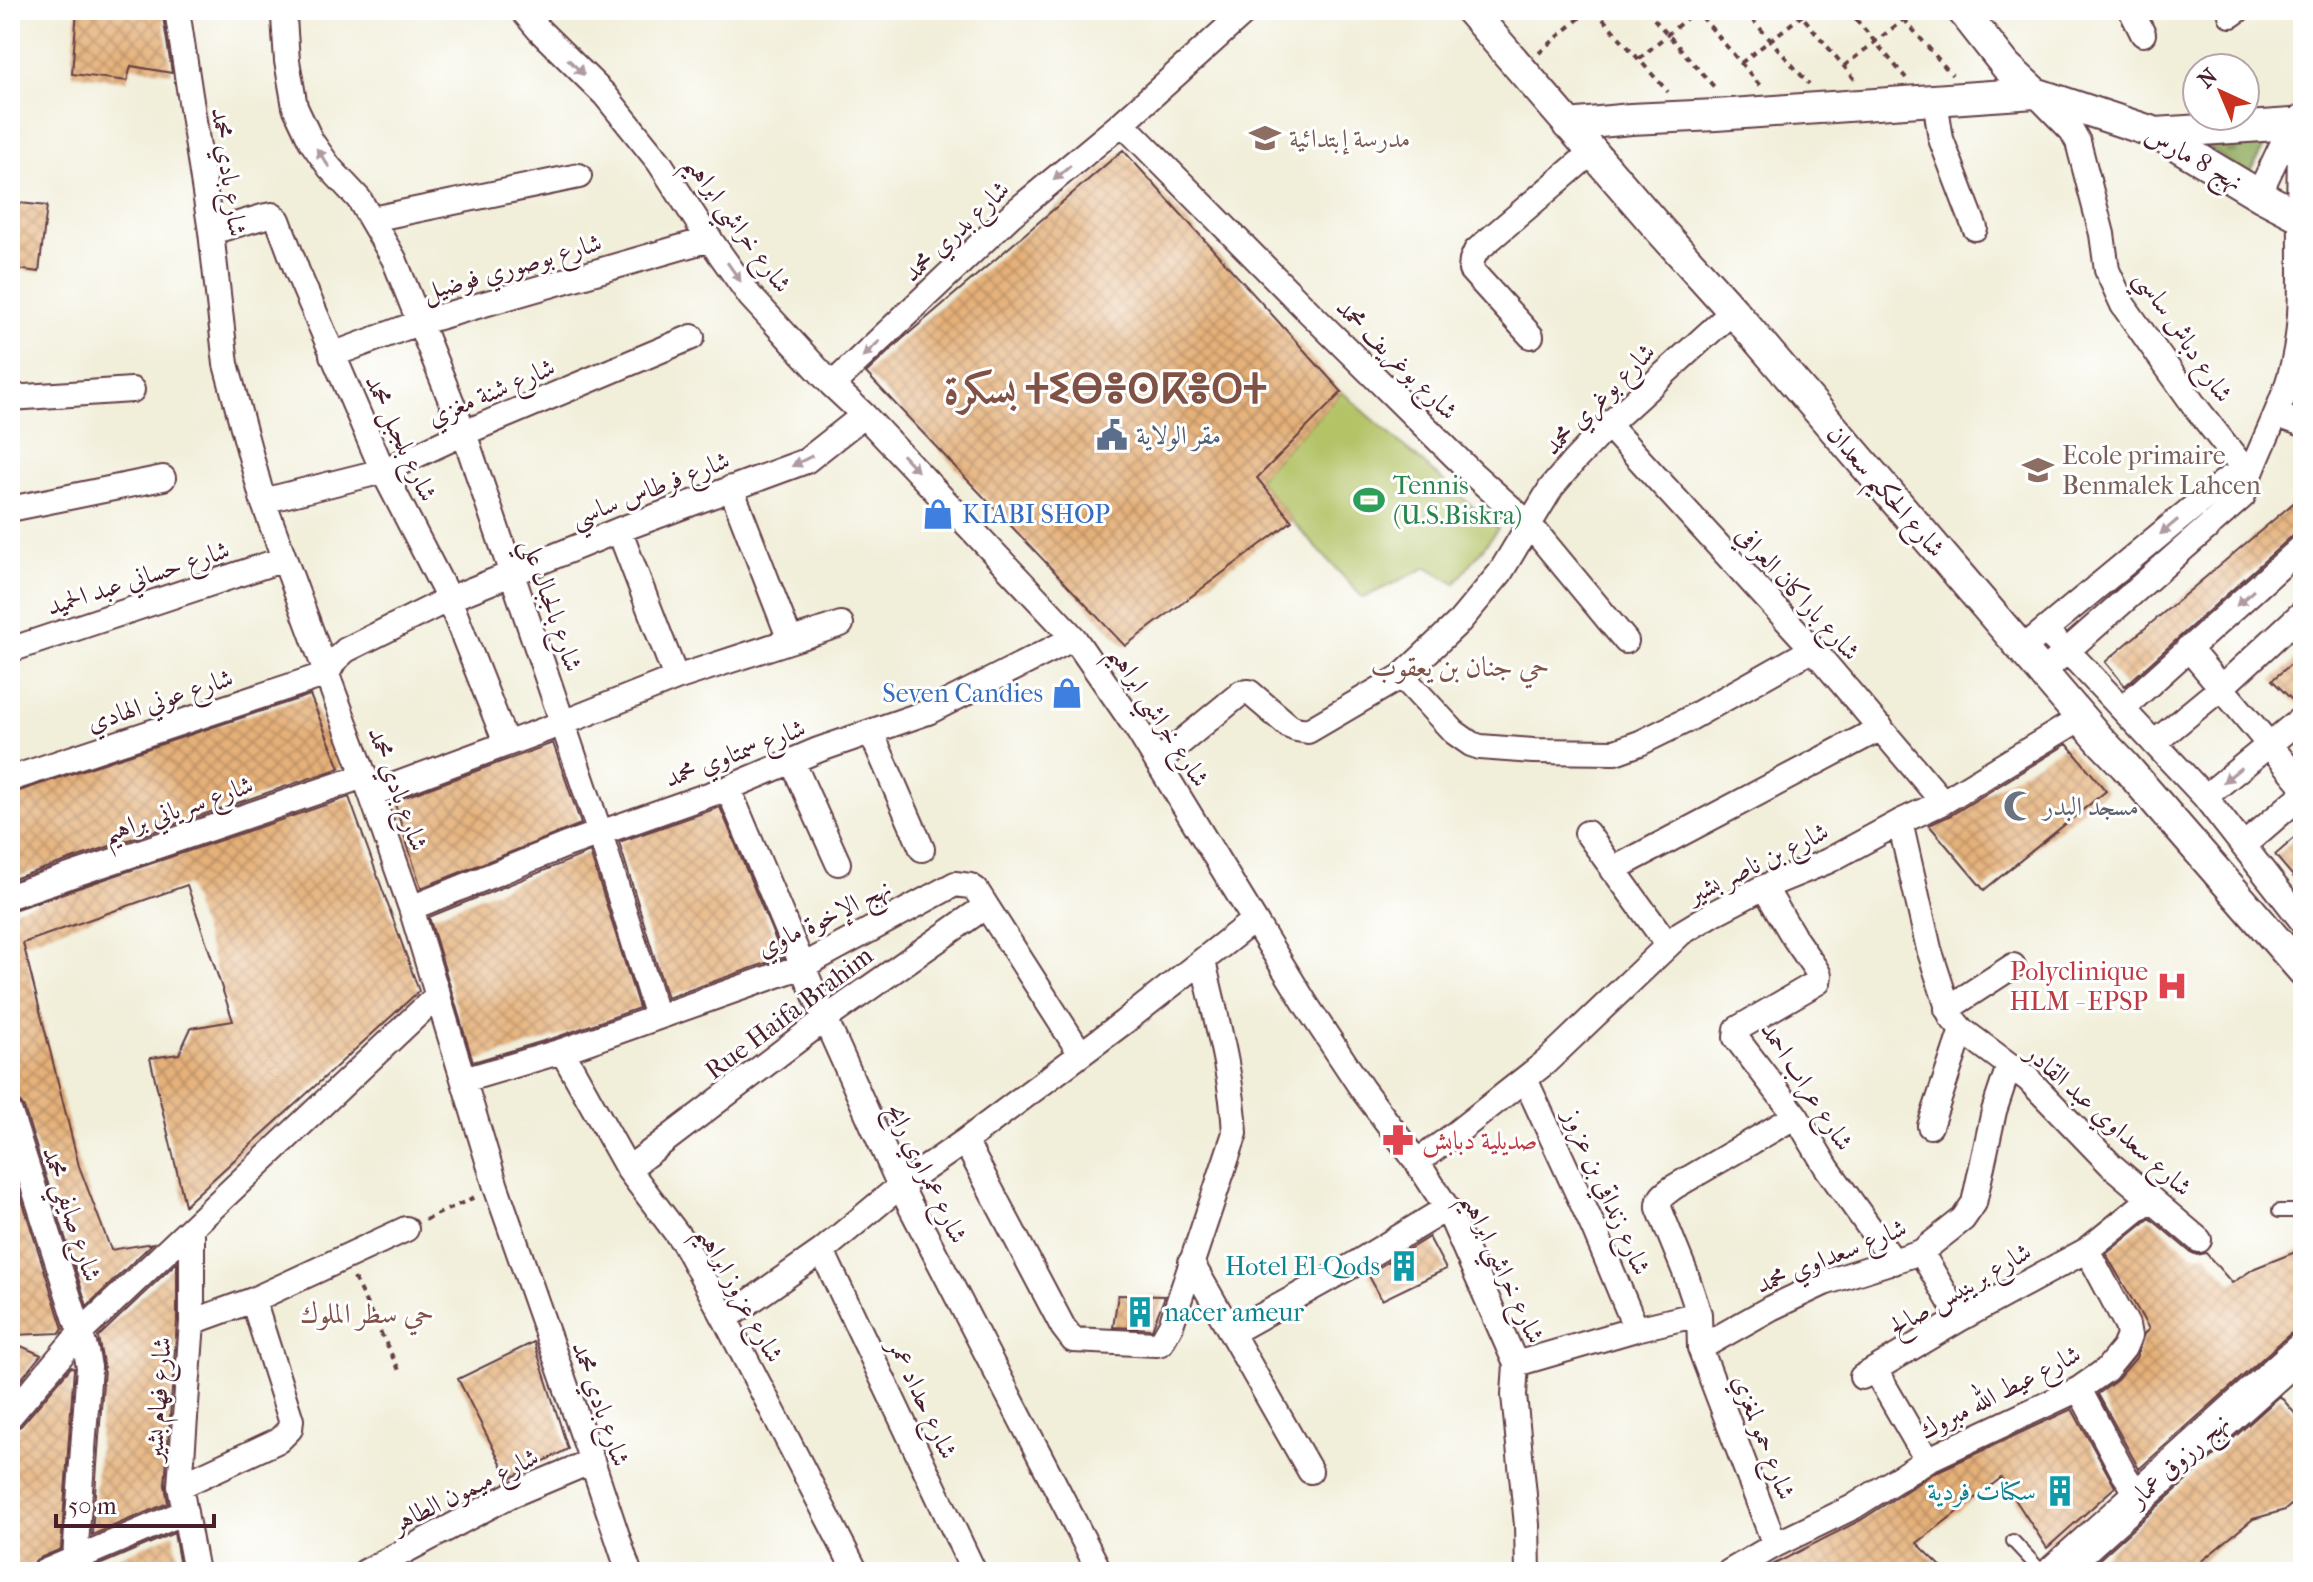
<svg xmlns="http://www.w3.org/2000/svg" width="2313" height="1582" font-family="'IM FELL French Canon',Amiri,'Noto Sans Tifinagh',serif">
<defs>
<pattern id="forest-firs" width="22" height="20" patternUnits="userSpaceOnUse" patternTransform="scale(2)"><rect width="22" height="20" fill="#8ea95b"/><path d="M5 1l3.5 6h-7zM16 11l3.5 6h-7z" fill="#76894b"/></pattern>
<pattern id="building-cross-hatch" width="8" height="8" patternUnits="userSpaceOnUse" patternTransform="scale(2)"><rect width="8" height="8" fill="#e5b179"/><path d="M0 0l8 8M0 8l8-8" fill="none" stroke="#bc8f63"/></pattern>
</defs>
<rect width="100%" height="100%" fill="#fff"/>
<filter id="ink" filterUnits="userSpaceOnUse"><feTurbulence type="fractalNoise" baseFrequency=".0125" numOctaves="2"/><feDisplacementMap in="SourceGraphic" scale="16" xChannelSelector="R" yChannelSelector="G"/><feConvolveMatrix kernelMatrix="1 2 1 2 8 2 1 2 1" color-interpolation-filters="sRGB"/></filter>
<filter id="wash" filterUnits="userSpaceOnUse"><feTurbulence type="fractalNoise" baseFrequency=".006" numOctaves="4" result="noise"/><feDisplacementMap in="SourceGraphic" scale="32" xChannelSelector="R" yChannelSelector="G"/><feGaussianBlur stdDeviation="1.8" result="paint"/><feColorMatrix in="noise" values="0 0 0 0 0 0 0 0 0 0 0 0 0 0 0 0 0 1.4 0 .05"/><feComposite in="paint" operator="in"/></filter>
<g filter="url(#wash)">
<rect width="100%" height="100%" fill="#f1eed9"/>
<path fill="url(#forest-firs)" stroke="#6c6443" stroke-width="2" d="M2268,140l-20,35 -49,-34z"/>
<path fill="#b3c366" stroke="#7e7148" stroke-width="2" d="M1342,392l156,137 -43,55 -28,-17 -64,31 -71,-77 -35,-43z"/>
<g id="blocks">
<path fill="url(#building-cross-hatch)" d="M77,10h85l10,63 -41,-7 -4,15 -55,-7z
M1123,150l219,242 -85,86 35,43 -167,125 -259,-273 35,-33z
M10,202l37,4 -8,66 -29,-4z
M2303,495v36l-10,4 -168,151 -20,-24z
M2303,654v48l-7,2 -24,-24z
M310,695l30,73 -330,112v-86z
M553,743l28,81 -160,64 -27,-87z
M2067,744l39,47 -122,99 -55,-65 22,-10z
M349,797l70,194 -234,214 -35,-147 29,-4 12,-26 42,-7 -46,-136 -164,58 56,223 32,84 42,-7 -66,63 -63,-198 -5,-7 -9,-3v-187z
M720,807l63,150 -116,41 -48,-156z
M2303,831v57l-28,-33z
M590,852l49,156 -82,29 -84,25 -44,-145z
M10,1162l53,167 -3,4 -45,2 -5,-18z
M2150,1218l40,34 7,3 9,-2 26,30 23,-15 48,-19v81l-13,4 -151,135 -41,-75 19,-14 19,-22 8,-24 5,-5 -43,-75z
M1429,1237l17,32 -64,31 -14,-26z
M177,1262v59l-12,164 3,18 -76,32 12,-167 -6,-31z
M1118,1295l47,1 -13,33 -39,-2z
M534,1342l34,107 -59,30 -51,-100z
M21,1346l20,9 -31,38v-41z
M71,1367l3,1 -13,181 -24,10 -5,5 -3,8h-19v-141l11,-5z
M2280,1396l23,27v72l-18,15 -32,9 -65,53h-103z
M2072,1409l43,78 -68,61 -46,-70 -84,65 30,29h-188l102,-52 73,-47z
M174,1533l7,39h-89v-4z"/>
</g>
</g>
<g filter="url(#ink)">
<use href="#blocks" fill-opacity="0" stroke="#633e45" stroke-width="2"/>
<g fill="none" stroke-linecap="round" stroke-linejoin="round">
<defs>
<path id="service" d="M2279,1211h24
M2013,1541l29,31"/>
<path id="minor" d="M177,10l34,222 15,132 37,137 108,293 40,114 85,279 96,274 37,111
M287,10l-3,8 3,43 8,46 16,34 19,27 29,31 35,60 70,174 136,400 57,184
M522,10l18,21 65,64 54,67 44,68 47,66 82,89 32,30 210,223 65,94 168,274 55,83 55,73 30,46 69,156 -2,31 13,130 1,47
M2131,10l12,24
M2231,15l7,-5
M2036,94l36,37 6,11 24,92 5,36 16,35 71,100 55,70
M1935,100l6,39 34,89
M1122,123l186,188 166,164 55,49 97,117
M2261,196l5,-17 26,-55 11,-8
M2299,216l1,-71 3,-29
M372,219l207,-43
M211,232l55,-16 6,-1 6,5 19,51 86,200 66,128 57,144
M1531,336l-60,-66 1,-10 4,-9 116,-99
M332,355l86,-32 292,-84
M832,385l178,-169 112,-93 125,-113
M10,398l122,-8
M2277,415l26,9
M1608,425l205,224 130,153
M731,488l59,152
M263,501l120,-30 81,-38 228,-96
M10,509l153,-31
M619,530l57,148
M2045,631l33,31 127,135 98,125
M2034,639l186,-154 9,-7 20,-3
M2188,648l115,137
M10,650l274,-91
M2043,672l200,-176c12,-41 35,-78 47,-120 15,-50 10,-106 11,-159
M1402,676l52,56 17,12 9,3 53,4 82,1 25,-9 45,-22 128,-72
M2123,708l180,-162
M871,732l51,117
M2154,743l68,-56 81,-75
M792,761l46,102
M1157,762l84,-69 8,-1 40,34 7,3 12,2 94,-55 58,-55 40,-48 51,-85 22,-26 35,-37 125,-114
M10,779l317,-105 7,-13 12,-11 103,-51 170,-69 187,-69 58,-46
M728,788l97,231 75,167 200,386
M371,794l192,-71 113,-45 165,-54
M2205,797l98,-80
M1900,822l29,127 22,68 11,13 66,49 84,87 87,74
M1587,833l81,112
M2244,845l59,-51
M1612,870l269,-142
M1764,887l31,52 20,29 4,7 -1,7 -81,47 -1,9 60,78 31,52 67,94
M10,896l354,-120
M411,908l155,-63 162,-57 90,-38 110,-38 146,-74
M1947,1009l66,-43
M562,1051l66,118 56,74 41,76 131,253
M1525,1079l70,152 41,98
M464,1080l98,-29 241,-85 152,-82 15,2 6,4 105,164
M10,1113l76,238 3,16 -14,191 2,14
M1930,1126l32,-96
M965,1141l98,186 10,13 84,4 4,-1 10,-18 64,-192c-3,-58 -19,-115 -32,-172
M1417,1162l34,-25 95,-75 135,-129 35,-21 48,-25 64,-26 72,-39 43,-20 138,-84
M628,1169l197,-150 161,-113
M192,1228v94l-12,164 16,86
M822,1251l152,321
M1921,1252l39,67
M1191,1262l119,209
M725,1319l97,-68 78,-65 65,-45 159,-119 130,-102
M192,1322l61,-22 153,-71
M1231,1333l124,-69 92,-56
M1700,1348l71,-40 53,-25 97,-31 42,-33 11,-16 20,-92 15,-45
M1516,1364l120,-35 63,-15
M1875,1370l52,90
M1862,1377l98,-58 127,-69
M2079,1389l45,85 16,23
M10,1416l70,-83 358,-338
M180,1486l99,-46 11,-11 1,-9 -38,-120
M1775,1545l-75,-197 -1,-34 -14,-42 -26,-64c-1,-11 7,-15 15,-21l122,-71
M44,1572l141,-60
M365,1572l146,-77 81,-34
M1729,1572l46,-27 78,-38 74,-47 152,-71 27,-19 18,-22 5,-12 -2,-11 -40,-75 63,-51"/>
<path id="tertiary" d="M1470,10l190,220 73,81 368,430 24,25 178,205
M1962,10l44,56 29,27
M1568,125l63,-6 85,-4 319,-22 121,40 105,63 42,22
M2156,133l136,-9"/>
<path id="secondary" d="M2055,1572l248,-223"/>
</defs>
<use href="#service" stroke="#633e45" stroke-width="16"/>
<use href="#minor" stroke="#633e45" stroke-width="28"/>
<use href="#tertiary" stroke="#633e45" stroke-width="34"/>
<use href="#secondary" stroke="#633e45" stroke-width="38"/>
<path stroke="#633e45" stroke-width="4" stroke-dasharray="6 6" stroke-linecap="butt" d="M1595,10l73,82
M1646,10l70,79
M1744,10l65,74
M1797,10l60,72
M1848,10l58,68
M1896,10l56,65
M1539,53l50,-43
M1639,59l57,-49 66,78
M1741,63l68,-53
M1844,66l72,-56
M425,1220l50,-23
M354,1278l45,92"/>
<use href="#service" stroke="#fff" stroke-width="12"/>
<use href="#minor" stroke="#fff" stroke-width="24"/>
<use href="#tertiary" stroke="#fff" stroke-width="30"/>
<use href="#secondary" stroke="#fff" stroke-width="34"/>
</g>
<defs><path id="oneway-solid" d="M-6-.8H1V-3.2L6.5 0L1 3.2V.8H-6Z" transform="scale(2)"/></defs>
<g fill="#ae9aa0">
<use href="#oneway-solid" transform="translate(576 67) rotate(45)"/>
<use href="#oneway-solid" transform="translate(323 158) rotate(-124)"/>
<use href="#oneway-solid" transform="translate(1062 173) rotate(140)"/>
<use href="#oneway-solid" transform="translate(734 272) rotate(55)"/>
<use href="#oneway-solid" transform="translate(871 349) rotate(137)"/>
<use href="#oneway-solid" transform="translate(802 461) rotate(153)"/>
<use href="#oneway-solid" transform="translate(910 463) rotate(47)"/>
<use href="#oneway-solid" transform="translate(2169 527) rotate(140)"/>
<use href="#oneway-solid" transform="translate(2245 598) rotate(138)"/>
<use href="#oneway-solid" transform="translate(2232 775) rotate(141)"/>
</g>
</g>
<defs>
<symbol id="school-bare" viewBox="-9 -9 18 18"><path d="M0-5L7-2L0 1L-7-2ZM-4 1L0 2.5L4 1V4Q0 6-4 4Z" fill="#8d6e63" stroke="#fff" stroke-width="2.5" paint-order="stroke"/></symbol>
<symbol id="civic-bare" viewBox="-9 -9 18 18"><path d="M-.6-6.5H3V-4.5H.6V-3L4-1V1h2V6H-6V1h2V-1L-.6-3ZM-1.2 2.5V6h2.4V2.5Z" fill="#5c6f8a" stroke="#fff" stroke-width="2.5" paint-order="stroke"/></symbol>
<symbol id="stadium-bare" viewBox="-9 -9 18 18"><path d="M0-5a6.5 5 0 1 0 0 10a6.5 5 0 1 0 0-10ZM-3.5-1.8h7v3.6h-7Z" fill="#2e9e5b" stroke="#fff" stroke-width="2.5" paint-order="stroke"/></symbol>
<symbol id="shop-bare" viewBox="-9 -9 18 18"><path d="M-5-2.5h2.3a2.7 3.5 0 0 1 5.4 0H5L5.5 6h-11ZM-1.5-2.5h3a1.5 2.3 0 0 0-3 0Z" fill="#3f7fe0" stroke="#fff" stroke-width="2.5" paint-order="stroke"/></symbol>
<symbol id="mosque-bare" viewBox="-9 -9 18 18"><path d="M3.5-4.9A6 6 0 1 0 3.5 4.9A5 5 0 1 1 3.5-4.9Z" fill="#6b7280" stroke="#fff" stroke-width="2.5" paint-order="stroke"/></symbol>
<symbol id="hospital-bare" viewBox="-9 -9 18 18"><path d="M-5-5h3v3.5h4V-5h3V5h-3V1.5h-4V5h-3Z" fill="#e0444e" stroke="#fff" stroke-width="2.5" paint-order="stroke"/></symbol>
<symbol id="pharmacy-bare" viewBox="-9 -9 18 18"><path d="M-2-6h4v4h4v4h-4v4h-4v-4h-4v-4h4Z" fill="#e0444e" stroke="#fff" stroke-width="2.5" paint-order="stroke"/></symbol>
<symbol id="building-bare" viewBox="-9 -9 18 18"><path d="M-4-6H4V6H1V3H-1V6H-4ZM-2.5-4.3h1.7v1.8h-1.7ZM.8-4.3h1.7v1.8H.8ZM-2.5-1h1.7V.8h-1.7ZM.8-1h1.7V.8H.8Z" fill="#0f9aa8" stroke="#fff" stroke-width="2.5" paint-order="stroke"/></symbol>
</defs>
<g fill-rule="evenodd">
<use href="#school-bare" x="1243" y="116" width="44" height="44"/>
<use href="#civic-bare" x="1090" y="413" width="44" height="44"/>
<use href="#school-bare" x="2016" y="448" width="44" height="44"/>
<use href="#stadium-bare" x="1347" y="478" width="44" height="44"/>
<use href="#shop-bare" x="916" y="492" width="44" height="44"/>
<use href="#shop-bare" x="1045" y="671" width="44" height="44"/>
<use href="#mosque-bare" x="1997" y="784" width="44" height="44"/>
<use href="#hospital-bare" x="2150" y="964" width="44" height="44"/>
<use href="#pharmacy-bare" x="1376" y="1118" width="44" height="44"/>
<use href="#building-bare" x="1382" y="1244" width="44" height="44"/>
<use href="#building-bare" x="1118" y="1290" width="44" height="44"/>
<use href="#building-bare" x="2038" y="1469" width="44" height="44"/>
</g>
<g text-anchor="middle" dominant-baseline="central" stroke-width="6" stroke-linejoin="round" paint-order="stroke">
<g font-size="26" fill="#785e54" stroke="#fff" text-anchor="start">
<text x="1289" y="138">مدرسة إبتدائية</text>
<text x="2062" y="455">Ecole primaire<tspan x="2062" dy="30">Benmalek Lahcen</tspan></text>
</g>
<g font-size="26" fill="#4a1f2b" stroke="#fff">
<text transform="translate(2194 158) rotate(29)">نهج 8 مارس</text>
<text transform="translate(229 172) rotate(82)">شارع بادي محمد</text>
<text transform="translate(738 224) rotate(54)">شارع خراشي ابراهيم</text>
<text transform="translate(956 231) rotate(-43)">شارع بدري محمد</text>
<text transform="translate(512 267) rotate(-16)">شارع بوصوري فوضيل</text>
<text transform="translate(2184 336) rotate(56)">شارع دباش ساسي</text>
<text transform="translate(1397 359) rotate(45)">شارع بوغريف محمد</text>
<text transform="translate(491 392) rotate(-23)">شارع شنة مغزي</text>
<text transform="translate(1599 399) rotate(-45)">شارع بوغري محمد</text>
<text transform="translate(401 438) rotate(65)">شارع بلجبل محمد</text>
<text transform="translate(650 489) rotate(-21)">شارع فرطاس ساسي</text>
<text transform="translate(1886 491) rotate(49)">شارع الحكيم سعدان</text>
<text transform="translate(138 578) rotate(-18)">شارع حساني عبد الحميد</text>
<text transform="translate(1798 593) rotate(48)">شارع باراكان العرافي</text>
<text transform="translate(552 605) rotate(71)">شارع بالجبال علي</text>
<text transform="translate(160 700) rotate(-18)">شارع عوني الهادي</text>
<text transform="translate(1159 716) rotate(57)">شارع خراشي ابراهيم</text>
<text transform="translate(735 753) rotate(-21)">شارع سمتاوي محمد</text>
<text transform="translate(398 789) rotate(70)">شارع بادي محمد</text>
<text transform="translate(178 809) rotate(-19)">شارع سرياني براهيم</text>
<text transform="translate(1758 863) rotate(-26)">شارع بن ناصر بشير</text>
<text transform="translate(824 918) rotate(-26)">نهج الإخوة ماوي</text>
<text transform="translate(789 1013) rotate(-37)">Rue Haifa Brahim</text>
<text transform="translate(1807 1086) rotate(57)">شارع عراب احمد</text>
<text transform="translate(2109 1120) rotate(42)">شارع سعداوي عبد القادر</text>
<text transform="translate(927 1173) rotate(64)">شارع عمراوي رابح</text>
<text transform="translate(1607 1192) rotate(66)">شارع زنداقي بن عزوز</text>
<text transform="translate(72 1214) rotate(72)">شارع صايفي محمد</text>
<text transform="translate(1831 1256) rotate(-22)">شارع سعداوي محمد</text>
<text transform="translate(1503 1268) rotate(65)">شارع خراشي ابراهيم</text>
<text transform="translate(1960 1289) rotate(-30)">شارع برينيس صالح</text>
<text transform="translate(740 1294) rotate(61)">شارع عزوز ابراهيم</text>
<text transform="translate(2000 1392) rotate(-27)">شارع عيط الله مبروك</text>
<text transform="translate(158 1399) rotate(-86)">شارع فهام بشير</text>
<text transform="translate(923 1399) rotate(65)">شارع حداد عمر</text>
<text transform="translate(601 1404) rotate(71)">شارع بادي محمد</text>
<text transform="translate(1764 1437) rotate(69)">شارع حمو لمغزي</text>
<text transform="translate(2179 1460) rotate(-42)">نهج رزوق عمار</text>
<text transform="translate(465 1490) rotate(-26)">شارع ميمون الطاهر</text>
</g>
<g font-size="26" fill="#4e5e75" stroke="#fff" text-anchor="start">
<text x="1136" y="435">مقر الولاية</text>
</g>
<g font-size="26" fill="#27864d" stroke="#fff" text-anchor="start">
<text x="1393" y="485">Tennis<tspan x="1393" dy="30">(U.S.Biskra)</tspan></text>
</g>
<g font-size="26" fill="#366cbe" stroke="#fff" text-anchor="start">
<text x="962" y="514">KIABI SHOP</text>
<text x="1043" y="693" text-anchor="end">Seven Candies</text>
</g>
<g font-size="26" fill="#5b616d" stroke="#fff" text-anchor="start">
<text x="2043" y="806">مسجد البدر</text>
</g>
<g font-size="26" fill="#be3a42" stroke="#fff" text-anchor="end">
<text x="2148" y="971">Polyclinique<tspan x="2148" dy="30">HLM - EPSP</tspan></text>
<text x="1422" y="1140" text-anchor="start">صديلية دبابش</text>
</g>
<g font-size="26" fill="#0d838f" stroke="#fff" text-anchor="end">
<text x="1380" y="1266">Hotel El-Qods</text>
<text x="1164" y="1312" text-anchor="start">nacer ameur</text>
<text x="2036" y="1491">سكنات فردية</text>
</g>
<g font-size="28" fill="#805246" stroke="#fff">
<text x="1460" y="666">حي جنان بن يعقوب</text>
<text x="367" y="1313">حي سطر الملوك</text>
</g>
<g font-size="42" font-weight="bold" fill="#805246" stroke="#fff">
<text x="1105" y="389">بسكرة ⵜⵉⴱⴻⵙⴽⴻⵔⵜ</text>
</g>
</g>
<rect width="2313" height="1582" fill="none" stroke="#fff" stroke-width="40"/>
<g transform="translate(2221 92) rotate(316)"><circle r="38" fill="#ffffff" stroke="#b7a5aa" stroke-width="2"/>
<path d="M0-6L14 30L0 20L-14 30Z" fill="#c8321e"/>
<text y="-12" font-size="22" font-weight="bold" text-anchor="middle" fill="#4a1f2b">N</text>
</g>
<path d="M56 1514v12h158v-12" fill="none" stroke="#4a1f2b" stroke-width="4"/>
<text x="68" y="1514" font-size="24" fill="#4a1f2b" stroke="#ffffff" stroke-width="6" paint-order="stroke">50 m</text>
</svg>
